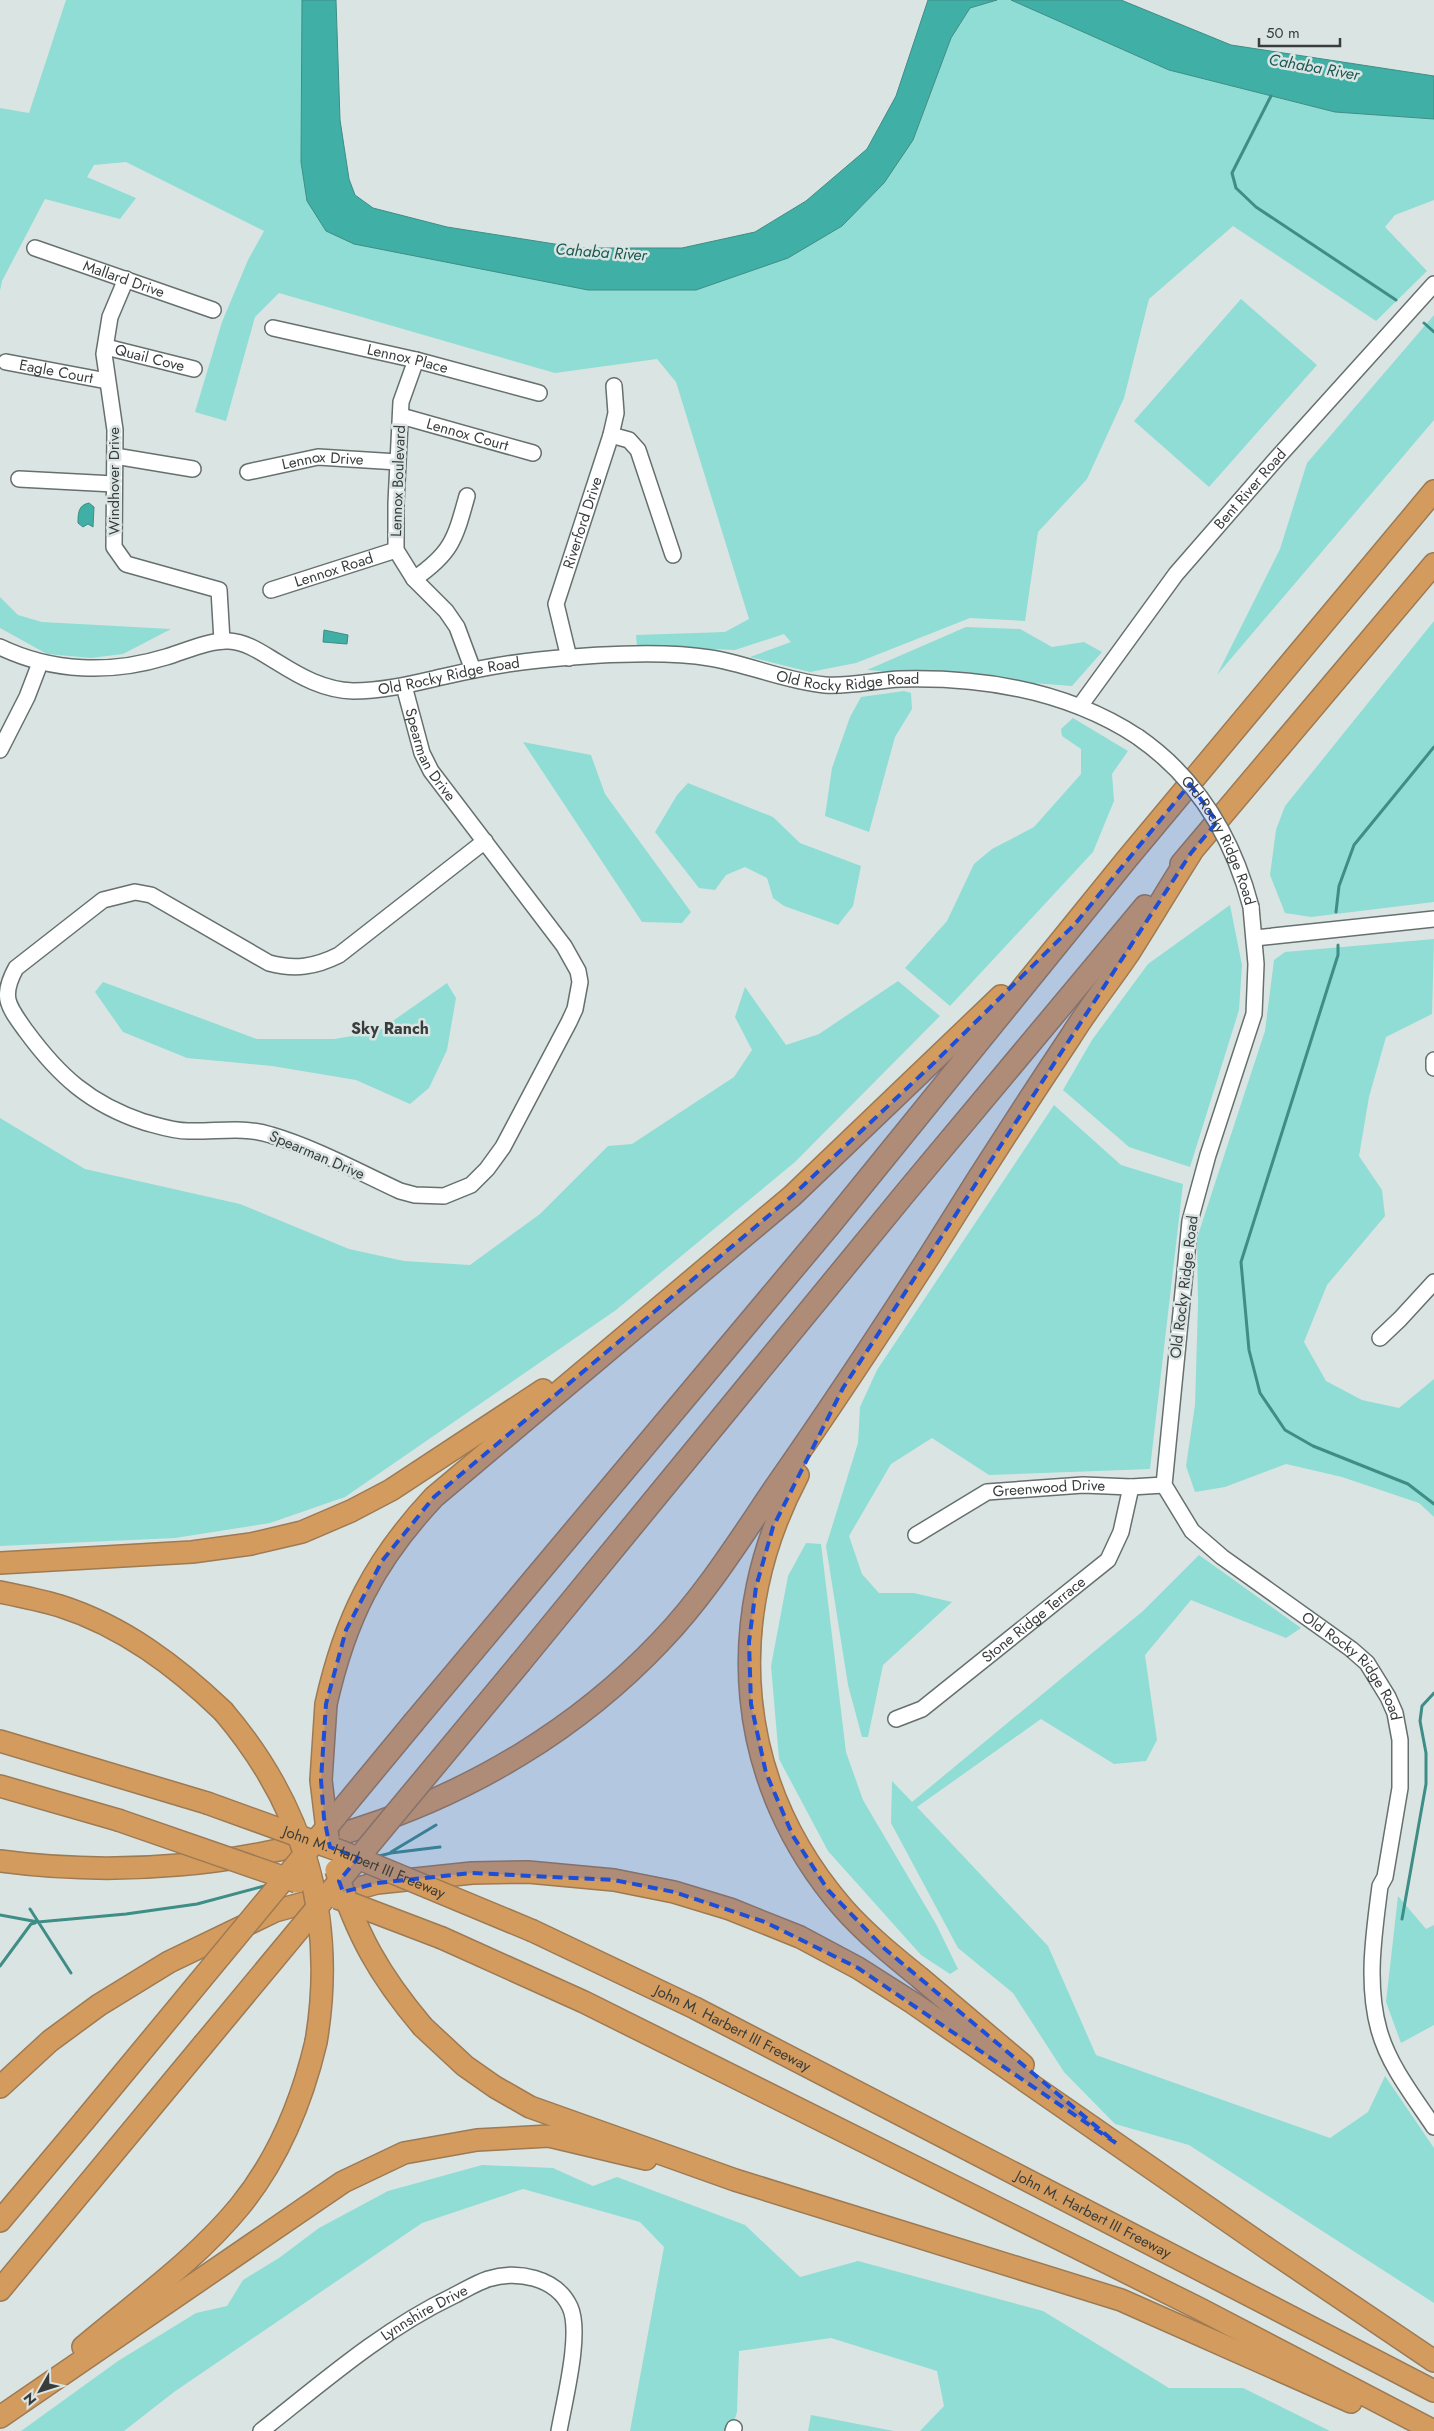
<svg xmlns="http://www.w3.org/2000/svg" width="1434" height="2431" font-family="Jost,sans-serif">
<rect width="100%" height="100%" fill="#dae5e3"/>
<path fill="#8fddd4" d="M66,0h236l-1,162 6,39 389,89 217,-150 38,-102 19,-30 27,-8h14l158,70 166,42 99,7v81l-39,15 -10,12 42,44 -51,50 -143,-95 -84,73 -25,99 -37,81 -49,53 -13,89 -55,-3 -114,45 -46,9 -60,-15 41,-15 -7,-8 -49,16 -98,-4 -1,-11 89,-3 24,-13 -73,-237 -19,-23 -102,14 -276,-80 -24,24 -29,104 -31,-9 27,-90 26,-62 16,-29 -138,-69 -32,3 -7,12 49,21 -16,21 -75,-20 -43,82 -2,10v-183l29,5z
M1241,299l76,66 -108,122 -75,-66z
M1434,315v105l-217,255 63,-126 27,-86z
M0,597l18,18 24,7 129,7 -48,25 -32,4 -44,-4 -47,-26z
M1434,621v281l-123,15 -26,-4 -15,-38 6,-45 9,-24z
M966,627l54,2 32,18 32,-5 18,10 -30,34 -205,-16z
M904,691l7,2 1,16 -17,28 -26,95 -44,-16 7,-48 18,-51 11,-20z
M1073,718l55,33 -16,23 2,27 -21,51 -143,154 -45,-38 42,-47 27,-57 18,-15 42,-22 47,-53v-25l-19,-13 -1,-7z
M523,742l68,13 14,39 86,118 -9,11 -40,-1z
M688,783l85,34 27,26 61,23 -8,40 -15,19 -54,-19 -11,-8 -6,-20 -22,-11 -19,8 -11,15 -16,-2 -44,-56 22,-37z
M1230,905l12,60 -3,45 -49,157 -61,-20 -66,-57 29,-50 56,-76z
M1434,939l-2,75 -46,23 -17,60 -10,59 23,34 3,26 -58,69 -23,57 22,39 36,19 37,8 35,-29v138l-15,-14 -77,-26 -56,-13 -61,23 -30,5 -9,-26 9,-61 3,-101 -1,-66 68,-207 9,-71 11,-8z
M898,981l42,35 -145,146 -179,148 -271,187 -75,26 -95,15 -175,8v-428l85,51 155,35 109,45 55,12 66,4 70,-51 68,-68 24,-2 102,-67 18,-27 -17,-33 10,-30 41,58 33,-11z
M103,982l154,57h77l43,-7 70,-49 9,15 -9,52 -18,38 -19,16 -54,-24 -84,-14 -85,-8 -64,-26 -28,-40z
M1054,1105l67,60 62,19 -33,285 -161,6 -57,-37 -41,26 -42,72 13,38 17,19h35l38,9 -69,63 -15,72h-6l-14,-52 -22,-139 32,-103 2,-36 17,-37z
M806,1543l15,1 25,208 17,48 73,124 22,45 -8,5 -29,-19 -93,-104 -49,-92 -8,-93 17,-90z
M1199,1555l102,73 -15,10 -95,-38 -46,55 12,85 -11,21 -32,3 -73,-45 -124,88 131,139 48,109 234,83 38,-26 17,-36 49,72v155l-245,-158 -74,-21 -51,-52 -51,-79 -55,-45 -67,-125 1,-42 20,21 231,-191z
M1398,1896l28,33 8,-4v100l-33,18 -15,-41z
M482,2165l71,3 40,18 24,-9 128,48 55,52 58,-16 185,50 126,77h74l87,43h-410l24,-25 -7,-35 -106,-33 -92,13 -2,61 -6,19h-101l34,-184 -24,-25 -117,-33 -101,34 -248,169 -50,39h-103l97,-70 78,-48 31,-7 16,-26 36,-22 40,-30 69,-37z
M811,2415l83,16h-86z"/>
<path fill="#40afa5" stroke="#3e8d86" d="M302,0h34l4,120 9,59 6,16 18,13 74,19 133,21h102l73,-16 51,-31 61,-52 29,-53 32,-96h69l-27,8 -19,30 -38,102 -29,43 -42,43 -54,32 -92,32h-108l-234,-46 -28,-13 -19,-30 -6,-39z
M1011,0h110l110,45 203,31v43l-99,-7 -166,-42z
M89,503l5,4 -1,20 -5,-3 -5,3 -5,-4c0,-9 0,-18 11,-20z
M324,630l24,5 -1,9 -24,-2z"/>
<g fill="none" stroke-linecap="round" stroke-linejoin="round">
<path stroke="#3e8d86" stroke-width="3" d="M1271,96l-39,77 4,15 20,19 140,93
M1424,323l10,9
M1336,912l3,-26 15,-41 80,-98
M1338,945v10l-97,307 8,88 11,43 25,37 28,16 95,38 26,20
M391,1852l45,-27
M375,1857l16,-4 49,-6
M30,1909l41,64
M0,1915l38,7 88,-8 71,-10 71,-19
M1402,1919l24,-135v-31l-6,-32 2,-15 12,-13
M0,1966l31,-42 4,-1"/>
<defs>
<g id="minor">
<path id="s1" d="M35,248l178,62"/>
<path d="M126,279l-16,38 -6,37 11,76 -1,117 12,17 93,26 3,51"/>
<path id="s2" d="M273,328l143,32 123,33"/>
<path id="s3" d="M106,347l88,22"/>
<path d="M416,360l-15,42 -5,101v47l18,29 32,32 11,16 16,43"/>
<path id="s4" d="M6,362l101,19"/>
<path id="s5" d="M401,416l132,37"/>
<path d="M611,435l18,5 9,10 35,105"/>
<path d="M115,456l78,13"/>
<path id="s6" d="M248,472l70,-15 80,5"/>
<path d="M19,479l95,5"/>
<path d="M414,579c38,-26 41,-40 53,-83"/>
<path id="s7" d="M271,590l125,-40"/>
<path id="s8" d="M0,647c52,25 111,27 166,10 20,-6 43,-17 63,-16 18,1 33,12 48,21 24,15 47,28 76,29 32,0 62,-8 93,-15 31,-7 62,-13 93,-16 50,-5 121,-10 171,-2 38,6 75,23 115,27 25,2 50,-5 76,-6 82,-2 167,12 237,58"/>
<path id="s9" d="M569,658l-13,-54 55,-169 5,-22 -2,-27"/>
<path id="s10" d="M404,686l18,67 9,18 133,175 14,25 2,11 -5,27 -6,13 -66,125 -16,22 -16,16 -27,11 -29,-1 -15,-4c-41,-19 -85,-43 -129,-56 -28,-9 -54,-3 -83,-4 -15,0 -29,-5 -44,-9 -54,-18 -85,-46 -118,-91 -18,-25 -26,-34 -10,-63l87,-68 32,-8 16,3 118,68c26,7 46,4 70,-8l146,-114"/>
<path id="s11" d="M1080,706l96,-132 101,-116 157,-174"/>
<path d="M0,750l27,-53 13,-34"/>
<path id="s12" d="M1251,907l5,57 -2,50 -46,141 -18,66 -26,264 28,46 30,26 129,92 16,14 21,34 7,16 5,27v48l-15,89 -5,9c-6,48 -14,97 -1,144 10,36 35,67 55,97"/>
<path d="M1255,938l179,-19"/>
<path d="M1434,1060v8"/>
<path d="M1380,1338l20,-19 34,-37"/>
<path id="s13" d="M916,1535l71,-43 96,-7 48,2 33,-2"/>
<path id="s14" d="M896,1719l26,-10 186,-149 13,-28 10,-45"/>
<path id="s15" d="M261,2431c62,-49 121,-101 192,-135 12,-6 23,-13 35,-17 29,-9 68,-2 82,28 12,26 -6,95 -11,124"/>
<path d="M733,2431l1,-3"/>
</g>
<g id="highway">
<path d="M1181,864l253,-300"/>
<path d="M798,1475c-77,145 -63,308 45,433 23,26 50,48 76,69 35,30 70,59 104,88"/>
<path d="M0,1563l192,-11 59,-8 51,-12 49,-21 40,-21 152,-100"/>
<path d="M0,1592c20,4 40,8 60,14 63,20 116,60 163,105"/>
<path d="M521,1662l386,-471 238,-285"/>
<path d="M326,1704c19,-85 48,-143 108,-207l358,-301 209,-200"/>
<path d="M414,1722l417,-498 296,-365 307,-368"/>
<path d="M0,1741l207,62"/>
<path d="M0,1786l118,34"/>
<path d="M0,1861c237,32 495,-44 661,-220 45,-47 79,-102 115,-155 53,-76 104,-153 154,-231 46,-74 93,-147 141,-219 18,-29 39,-55 58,-83 21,-33 41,-67 62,-100"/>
<path id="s16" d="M533,1931l162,77 739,383"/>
<path d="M442,1938l142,64 616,307 234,122"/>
<path d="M423,2027l42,39 30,21 35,20 205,73 386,120 230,102"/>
<path d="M0,2087l50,-46 49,-36 70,-43 106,-51 102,-28 95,-10 56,-1 86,8 60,12 56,17 70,28 58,31 55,35 355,246 166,112"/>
<path d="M0,2221l84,-100"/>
<path d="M0,2290l203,-245"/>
<path d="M83,2347c53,-45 113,-87 157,-141 39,-48 62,-105 76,-164"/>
<path d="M0,2417l343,-235 61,-29 73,-13 72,-4 97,23"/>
</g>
</defs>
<use href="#minor" stroke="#66706e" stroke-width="18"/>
<use href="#highway" stroke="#9d7a53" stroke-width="24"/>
<use href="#minor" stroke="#fff" stroke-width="15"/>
<use href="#highway" stroke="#d49b5f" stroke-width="21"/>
<defs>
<g id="minor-bridge">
<path id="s17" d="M1138,737c59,41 95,101 113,170"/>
</g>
<g id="highway-bridge">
<path d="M326,1704l-5,76 7,58"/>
<path d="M223,1711c81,95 114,206 93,331"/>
<path id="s18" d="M207,1803l136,49 190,79"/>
<path d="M118,1820l179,62"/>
<path d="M336,1870c21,65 43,105 87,157"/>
<path d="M337,1898l105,40"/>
<path d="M203,2045l318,-383"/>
<path d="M84,2121l330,-399"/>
</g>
</defs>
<use href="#minor-bridge" stroke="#66706e" stroke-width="18" stroke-linecap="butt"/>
<use href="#highway-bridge" stroke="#9d7a53" stroke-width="24" stroke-linecap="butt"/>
<use href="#minor-bridge" stroke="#fff" stroke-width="15"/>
<use href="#highway-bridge" stroke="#d49b5f" stroke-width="21"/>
</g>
<path fill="#1d4ed8" fill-opacity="0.2" stroke="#1d4ed8" stroke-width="4" stroke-dasharray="10 6" stroke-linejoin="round" d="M1190,784l27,38 -26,31 -348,535 -70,139 -17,60 -7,55 2,62 15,69 27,63 35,54 57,59 231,194 -258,-175 -93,-46 -91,-30 -60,-12 -142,-7 -95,10 -34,9 -4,-11 19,-23 -28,-11 -6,-29 -3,-38 5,-76 20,-74 36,-69 52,-64 358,-301 144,-135 139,-137z"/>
<g text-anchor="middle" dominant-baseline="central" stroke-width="5" stroke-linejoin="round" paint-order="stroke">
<g font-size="15" fill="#383d3c" stroke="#dae5e3">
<text stroke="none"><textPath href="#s1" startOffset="94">Mallard Drive</textPath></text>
<text stroke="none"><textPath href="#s3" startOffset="45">Quail Cove</textPath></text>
<text stroke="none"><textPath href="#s2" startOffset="138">Lennox Place</textPath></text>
<text stroke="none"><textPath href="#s4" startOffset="51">Eagle Court</textPath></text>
<text stroke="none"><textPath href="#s5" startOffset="69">Lennox Court</textPath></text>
<text stroke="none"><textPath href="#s6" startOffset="76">Lennox Drive</textPath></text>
<text transform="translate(114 481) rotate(-90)">Windhover Drive</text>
<text transform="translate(398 481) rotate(-88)">Lennox Boulevard</text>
<text stroke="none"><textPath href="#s11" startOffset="276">Bent River Road</textPath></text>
<text stroke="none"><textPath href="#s9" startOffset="141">Riverford Drive</textPath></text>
<text stroke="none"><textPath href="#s7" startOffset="66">Lennox Road</textPath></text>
<text stroke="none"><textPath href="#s8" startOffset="468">Old Rocky Ridge Road</textPath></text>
<text stroke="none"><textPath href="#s8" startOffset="872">Old Rocky Ridge Road</textPath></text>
<text stroke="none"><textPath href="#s10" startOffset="74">Spearman Drive</textPath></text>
<text stroke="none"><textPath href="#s17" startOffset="134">Old Rocky Ridge Road</textPath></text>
<text transform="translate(317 1155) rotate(23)">Spearman Drive</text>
<text transform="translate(1184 1287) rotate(-83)">Old Rocky Ridge Road</text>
<text stroke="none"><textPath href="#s13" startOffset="145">Greenwood Drive</textPath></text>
<text stroke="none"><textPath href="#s14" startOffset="171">Stone Ridge Terrace</textPath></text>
<text stroke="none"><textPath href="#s12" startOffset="855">Old Rocky Ridge Road</textPath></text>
<text stroke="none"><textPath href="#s18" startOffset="168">John M. Harbert III Freeway</textPath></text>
<text stroke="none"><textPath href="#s16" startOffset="222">John M. Harbert III Freeway</textPath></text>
<text stroke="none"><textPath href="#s16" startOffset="628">John M. Harbert III Freeway</textPath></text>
<text stroke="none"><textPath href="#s15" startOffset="202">Lynnshire Drive</textPath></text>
</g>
<g font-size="16" font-style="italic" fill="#1b5852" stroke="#dae5e3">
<text transform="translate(1314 67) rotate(10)">Cahaba River</text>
<text transform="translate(601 252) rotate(4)">Cahaba River</text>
</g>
<g font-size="16" font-weight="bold" fill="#383d3c" stroke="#dae5e3">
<text x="390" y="1028">Sky Ranch</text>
</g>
</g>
<g transform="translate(40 2391) rotate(231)" stroke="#dae5e3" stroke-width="4" paint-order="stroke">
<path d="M0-4L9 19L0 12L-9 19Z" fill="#383d3c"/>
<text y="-8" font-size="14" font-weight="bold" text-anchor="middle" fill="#383d3c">N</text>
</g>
<path d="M1259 38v8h81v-8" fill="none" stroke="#383d3c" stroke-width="2.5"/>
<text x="1266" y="38" font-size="15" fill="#383d3c" stroke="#dae5e3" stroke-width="4" paint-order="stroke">50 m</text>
</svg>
